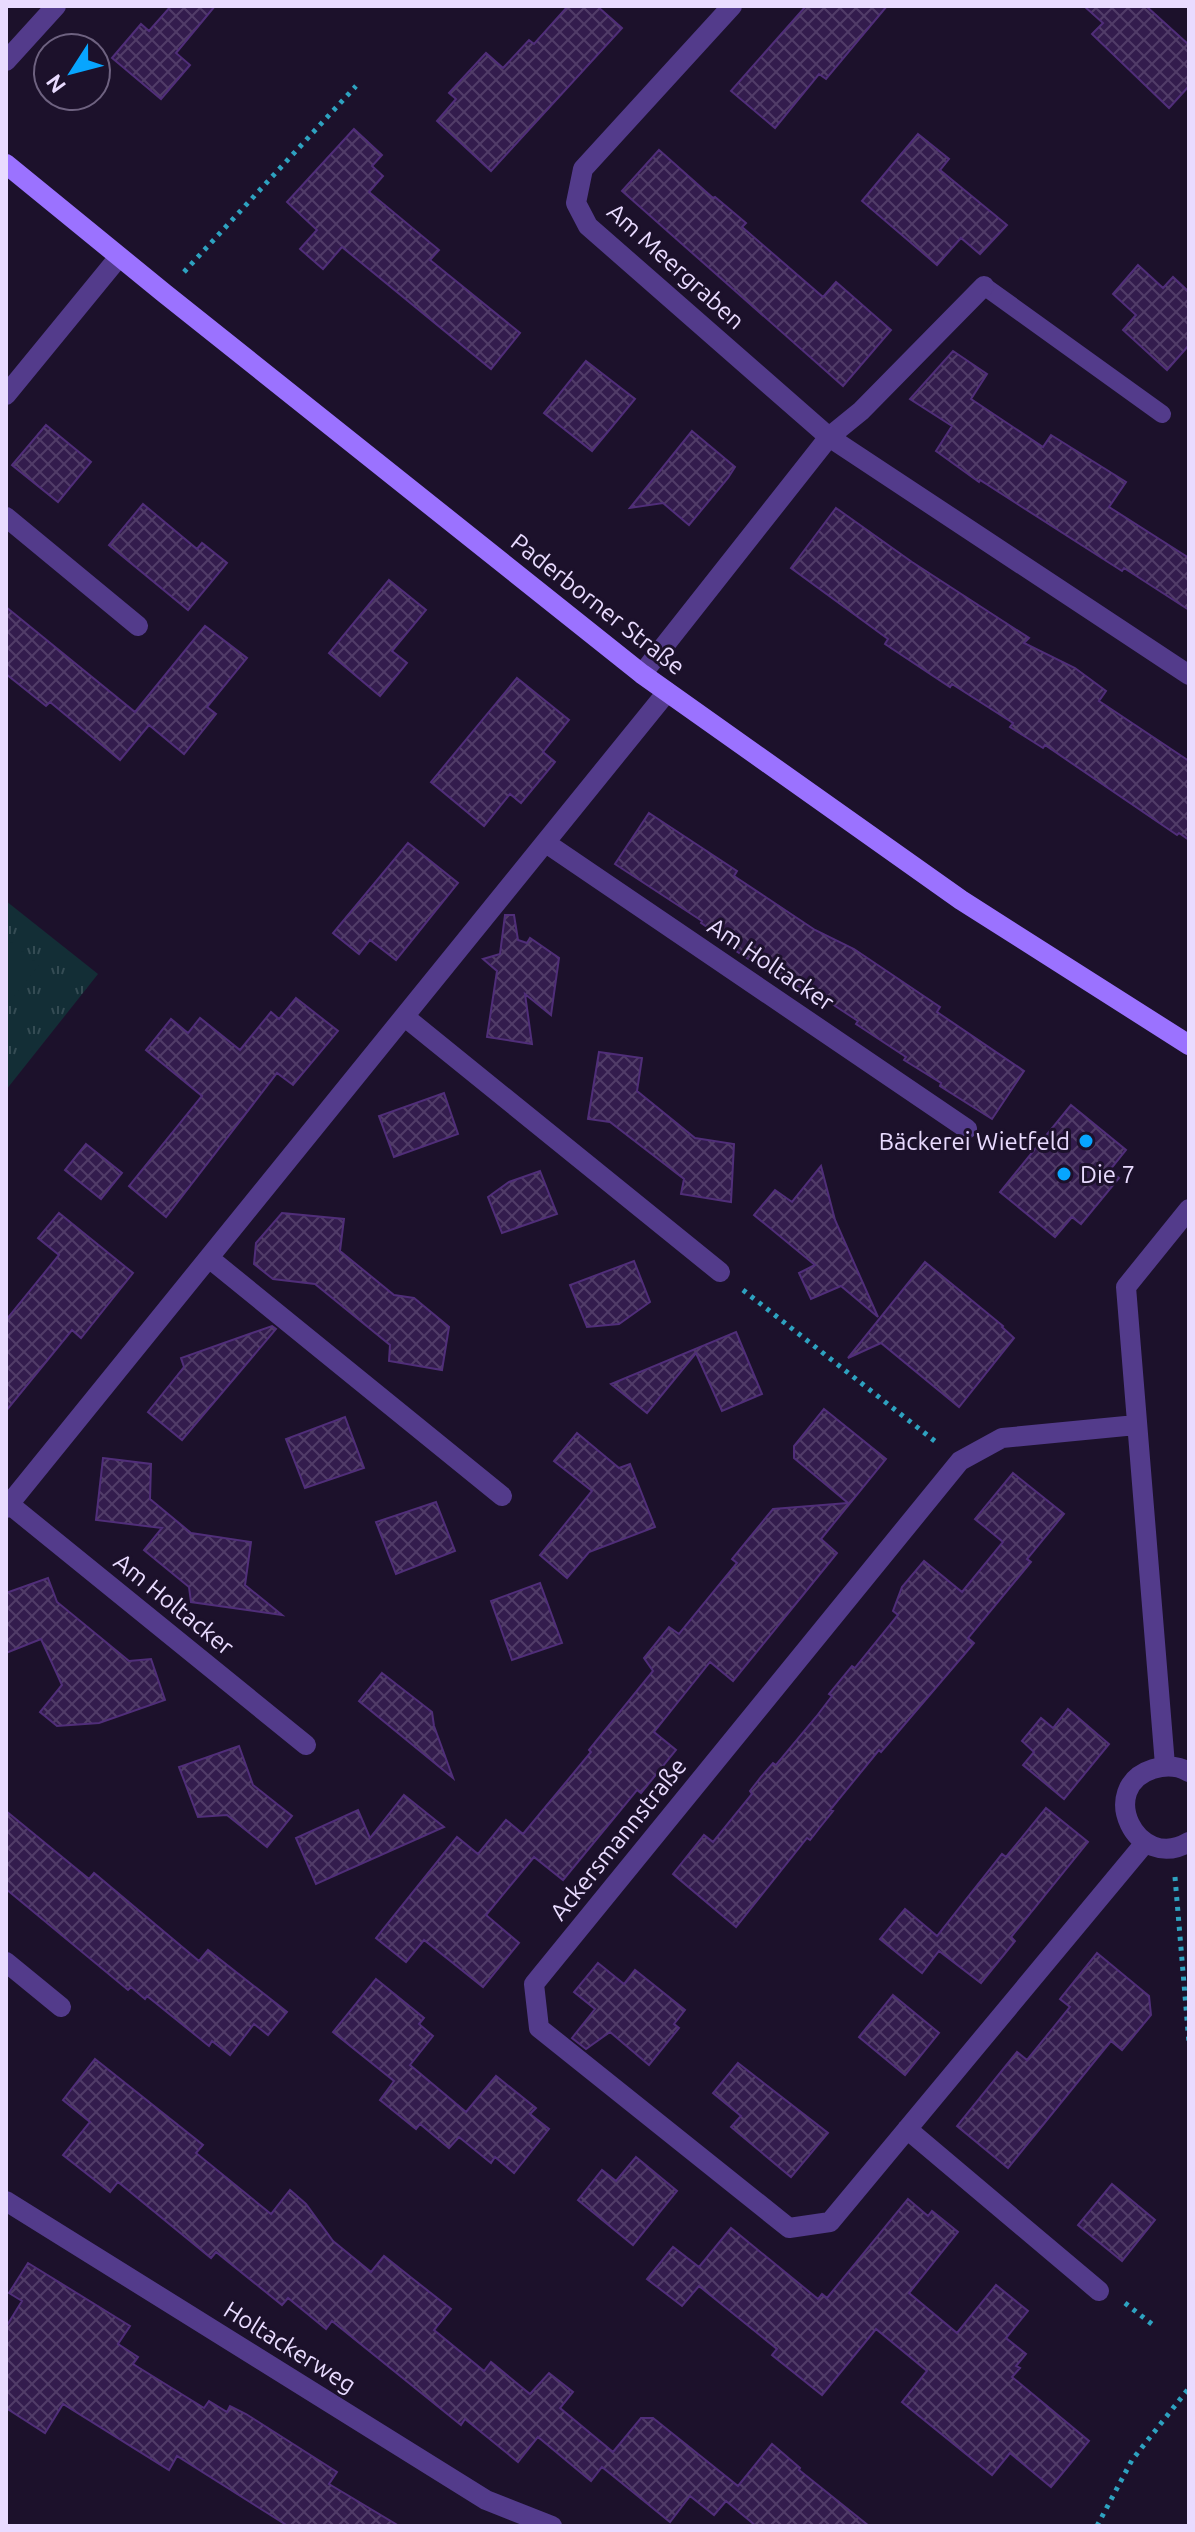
<svg xmlns="http://www.w3.org/2000/svg" width="1195" height="2532" font-family="Ubuntu,sans-serif">
<defs>
<pattern id="grass-tufts" width="24" height="20" patternUnits="userSpaceOnUse" patternTransform="scale(2)"><rect width="24" height="20" fill="#132e36"/><path d="M3 7l-1-3M5 7V3M7 7l1-3M15 17l-1-3M17 17v-4M19 17l1-3" fill="none" stroke="#354c54"/></pattern>
<pattern id="building-cross-hatch" width="8" height="8" patternUnits="userSpaceOnUse" patternTransform="scale(2)"><rect width="8" height="8" fill="#331c4d"/><path d="M0 0l8 8M0 8l8-8" fill="none" stroke="#513c68"/></pattern>
</defs>
<rect width="100%" height="100%" fill="#1c112b"/>
<path fill="url(#grass-tufts)" d="M6,901l92,73 -92,116z"/>
<path fill="#132e36" d="M6,938l33,27 -33,41z"/>
<path fill="url(#building-cross-hatch)" stroke="#502e79" stroke-width="2" d="M171,6h44l-39,47 14,12 -29,34 -49,-41 29,-34 8,7z
M568,6h29l25,22 -131,143 -54,-50 19,-22 -7,-6 37,-40 17,15 26,-28 5,4z
M806,6h81l-61,73 -7,-5 -44,54 -44,-37z
M1084,6h62l43,39v41l-20,22 -77,-74 11,-11z
M354,129l28,26 -10,11 11,10 -14,16 70,58 -9,10 90,73 -29,36 -149,-122 -19,22 -23,-20 17,-19 -30,-28z
M918,134l31,25 -9,11 67,55 -27,29 -19,-16 -24,27 -75,-64z
M659,150l54,48 2,-1 31,26 -4,4 81,70 13,-15 55,48 -48,56 -221,-195z
M1138,265l25,23 10,-11 16,15v53l-22,25 -44,-40 13,-15 -23,-21z
M953,351l34,23 -16,25 72,48 8,-12 75,47 -17,25 80,51v52l-65,-42 -2,3 -142,-91 -1,2 -43,-31 16,-25 -42,-27z
M586,361l49,38 -43,52 -48,-38z
M46,425l45,37 -33,40 -46,-37z
M692,431l43,36 -7,11 -39,47 -26,-22 -33,5z
M143,504l54,45 5,-6 25,20 -39,47 -79,-65z
M836,508l76,54 117,76 -5,5 51,25 31,23 -7,10 90,60v79l-10,-7 -2,2 -132,-90 -2,3 -33,-21 3,-4 -61,-39 -2,3 -65,-43 3,-5 -97,-71z
M389,580l37,30 -34,41 15,12 -27,33 -51,-43z
M6,607l129,105 70,-86 42,32 -40,49 9,7 -32,40 -35,-29 -29,35 -70,-58 -4,4 -40,-32z
M517,678l52,42 -26,32 12,10 -34,41 -11,-9 -26,32 -53,-44z
M649,813l88,58 -3,5 81,54 39,19 86,58 -3,5 87,59 -32,48 -52,-33 1,-3 -37,-23 2,-3 -50,-33 2,-3 -32,-21 -56,-27 -34,-22 2,-3 -37,-25 1,-2 -87,-57z
M408,843l50,40 -62,77 -26,-20 -11,14 -26,-21z
M505,915h9l4,25 9,3 3,-5 29,20 -8,57 -26,-21 7,50 -45,-7 10,-66 -14,-12 17,-5z
M296,998l42,33 -45,54 -16,-12 -111,144 -37,-31 73,-90 -56,-46 25,-31 17,14 12,-15 40,32 31,-38 8,7z
M599,1052l43,6 -5,33 58,47 39,6 -3,58 -50,-8 3,-15 -74,-57 -22,-3z
M444,1093l14,41 -64,23 -15,-41z
M1071,1105l55,45 -17,21 10,7 -38,46 -9,-7 -17,20 -55,-45z
M86,1144l36,29 -21,26 -36,-29z
M821,1166l14,54 43,97 -37,-31 -30,13 -12,-26 16,-8 -61,-50 21,-25 17,12z
M540,1171l17,43 -55,19 -14,-36 21,-15z
M59,1213l74,60 -52,65 -9,-8 -66,81v-91l53,-65 -21,-17z
M282,1213l62,6 -4,32 54,44 20,3 35,29 -7,43 -53,-9 1,-16 -75,-61 -42,-5 -19,-15 2,-21z
M634,1261l16,41 -31,22 -32,3 -17,-42z
M925,1262l78,64 -1,1 12,11 -55,69 -78,-64 -33,15z
M272,1326l4,3 -94,111 -34,-28 36,-45 -3,-9z
M736,1332l26,62 -40,17 -26,-58 -49,60 -36,-29z
M824,1409l62,50 -65,80 16,14 -104,128 -23,-19 -56,70 22,18 -35,43 -4,-3 -74,90 -29,-23 -48,58 33,28 -36,44 -59,-47 -18,22 -30,-24 81,-101 21,17 28,-34 17,14 68,-82 -2,-2 64,-79 -9,-13 25,-31 10,7 58,-71 -5,-4 41,-50 75,-6 -54,-45v-12z
M345,1417l19,51 -59,20 -19,-49z
M577,1433l42,35 11,-4 25,63 -66,25 -22,26 -27,-23 52,-64 -38,-30z
M103,1458l48,6 -1,35 41,34 60,9 -6,43 37,30 -91,-13 -2,-15 -45,-37 18,-22 -66,-8z
M1013,1473l51,41 -37,45 4,3 -63,76 6,5 -93,109 -2,-2 -49,60 3,1 -12,15 -11,14 -3,-2 -71,89 -63,-53 31,-39 9,7 39,-48 -2,-3 11,-14 12,-14 3,2 40,-48 16,-21 -3,-2 23,-28 3,2 43,-53 -5,-4 9,-24 22,-26 38,31 41,-50 -28,-23z
M436,1502l19,49 -59,23 -20,-52z
M48,1578l9,24 72,59 22,-2 14,41 -66,23 -42,3 -17,-14 22,-27 -21,-46 -35,14v-60z
M540,1583l22,60 -50,17 -21,-59z
M382,1673l50,39 2,14 19,52 -94,-77z
M1068,1709l41,35 -45,55 -41,-34 11,-13 -12,-11 19,-23 12,10z
M239,1746l14,39 39,31 -25,31 -40,-32 -29,2 -19,-50z
M404,1795l40,32 -128,57 -20,-46 62,-28 12,28z
M1046,1808l42,34 -77,95 4,4 -34,42 -42,-32 -17,22 -42,-34 25,-30 32,27 65,-82 4,3z
M6,1811l83,68 5,-6 105,88 9,-11 79,62 -19,23 -14,-11 -24,31 -18,-14 -3,5 -62,-50 -2,3 -14,-12 -3,3 -122,-101z
M1097,1953l52,43 2,19 -29,35 -11,-9 -103,127 -51,-42 60,-74 10,8 43,-53 -10,-8z
M598,1963l26,21 11,-14 50,40 -11,14 5,4 -30,37 -39,-33 -24,17 -14,-11 23,-29 -21,-17z
M376,1979l48,39 -5,6 14,12 -23,29 56,47 30,-36 40,32 -6,6 19,15 -35,44 -19,-16 -4,6 -32,-26 -10,11 -29,-24 -4,5 -36,-29 14,-19 -61,-49z
M893,1995l46,38 -34,42 -46,-38z
M95,2059l108,86 -7,8 75,61 19,-24 16,14 27,37 38,31 13,-16 29,23 38,30 -17,21 50,41 7,-9 39,32 19,-21 24,19 -13,16 53,44 28,-34h12l85,68 34,-42 28,24 -1,2 70,56h-113l-30,-25 -12,14 -24,-19 -20,26 -68,-55 -11,14 -53,-44 -20,25 -53,-43 -4,6 -129,-104 -6,8 -38,-31 -6,7 -66,-53 -5,6 -93,-76 -8,10 -47,-37 27,-33 -27,-22z
M738,2063l90,70 -37,44 -60,-50 10,-11 -28,-23z
M636,2157l41,34 -44,54 -55,-45 24,-30 14,11z
M1112,2184l43,36 -33,41 -44,-36z
M908,2199l20,17 4,-5 26,21 -49,61 48,40 39,-48 32,26 -22,27 20,16 -10,12 4,2 -8,9 77,64 -38,46 -41,-34 -18,22 -90,-73 25,-31 -51,-42 -54,66 -50,-40 5,-6 -78,-63 -17,20 -35,-27 26,-32 26,20 32,-39 87,71 4,-5 5,4z
M28,2263l102,63 -12,18 20,13 -5,7 71,44 5,-7 18,11 3,-6 16,8 91,58 -8,12 70,42h-111l-111,-70 -8,14 -106,-66 -18,29 -39,-25v-81l16,-26 -13,-8z"/>
<g fill="none" stroke-linecap="round" stroke-linejoin="round">
<path stroke="#2ea2c0" stroke-width="5" stroke-dasharray="4 6" stroke-linecap="butt" d="M184,272l172,-186
M743,1290l193,152
M1175,1877l14,166
M1125,2303l28,22
M1097,2526l35,-66 57,-72"/>
<path stroke="#533b8b" stroke-width="18" d="M984,286l178,128"/>
<path stroke="#533b8b" stroke-width="20" d="M732,6l-149,163 -7,34 12,23 241,211 360,238
M6,61l50,-55
M6,395l113,-138
M6,517l132,109
M642,674l187,-237 32,-26 123,-125
M546,843l421,286
M405,1017l315,255
M209,1258l293,238
M1136,1425l-134,13 -42,23 -426,523 5,44 250,200 41,-6 315,-379
M9,1504l297,241
M6,1508l661,-816
M1165,1765l-39,-478 63,-78
M1189,1772c-12,-7 -23,-7 -36,-3 -57,18 -17,104 36,73
M6,1962l55,45
M907,2129l192,162
M6,2201l480,299 66,26"/>
<path stroke="#9b72ff" stroke-width="20" d="M6,164l158,129 478,381 319,226 228,145"/>
</g>
<g fill="#07a5ff" stroke="#1c112b" stroke-width="3">
<circle cx="1086" cy="1141" r="8"/>
<circle cx="1064" cy="1174" r="8"/>
</g>
<g text-anchor="middle" dominant-baseline="central" stroke-width="6" stroke-linejoin="round" paint-order="stroke">
<g font-size="24" fill="#e9dbff" stroke="#1c112b">
<text transform="translate(676 266) rotate(42)">Am Meergraben</text>
<text transform="translate(598 604) rotate(38)">Paderborner Straße</text>
<text transform="translate(771 964) rotate(34)">Am Holtacker</text>
<text transform="translate(174 1604) rotate(39)">Am Holtacker</text>
<text transform="translate(618 1839) rotate(-51)">Ackersmannstraße</text>
<text transform="translate(290 2347) rotate(32)">Holtackerweg</text>
</g>
<g font-size="24" fill="#e9dbff" stroke="#1c112b" text-anchor="end">
<text x="1070" y="1141">Bäckerei Wietfeld</text>
<text x="1080" y="1174" text-anchor="start">Die 7</text>
</g>
</g>
<rect width="1195" height="2532" fill="none" stroke="#e9dbff" stroke-width="16"/>
<g transform="translate(72 72) rotate(234)"><circle r="38" fill="#1c112b" stroke="#6e6280" stroke-width="2"/>
<path d="M0-6L14 30L0 20L-14 30Z" fill="#07a5ff"/>
<text y="-12" font-size="22" font-weight="bold" text-anchor="middle" fill="#e9dbff">N</text>
</g>
</svg>
